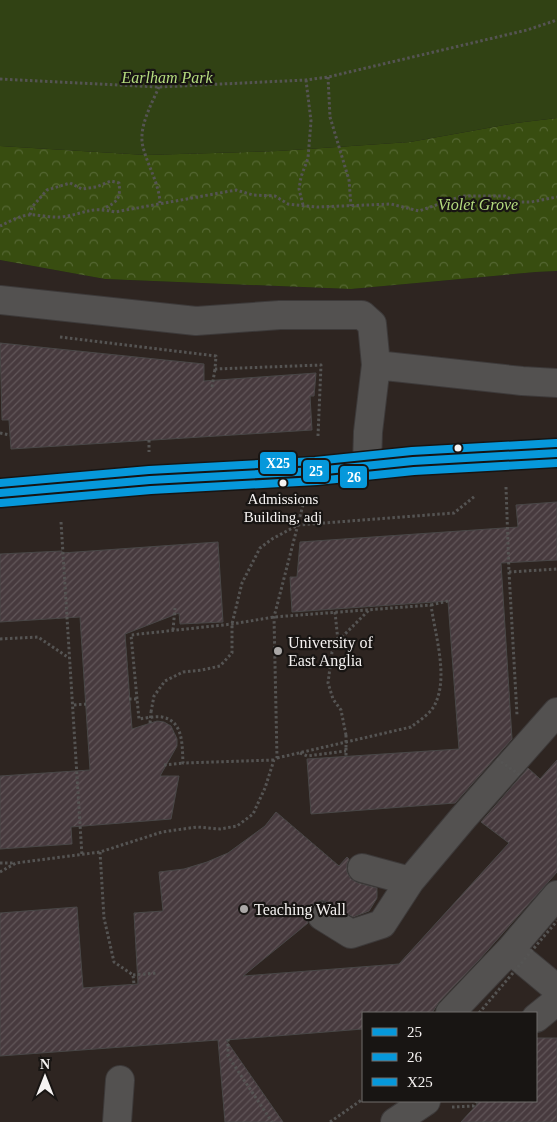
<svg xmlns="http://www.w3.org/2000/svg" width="557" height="1122" font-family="'Times New Roman',serif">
<defs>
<pattern id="forest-crowns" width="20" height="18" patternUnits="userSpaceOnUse" patternTransform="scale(1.25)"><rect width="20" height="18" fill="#384d10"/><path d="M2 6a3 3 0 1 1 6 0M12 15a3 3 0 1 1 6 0" fill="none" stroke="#556733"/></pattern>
<pattern id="building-hatch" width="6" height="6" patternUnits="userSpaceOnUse" patternTransform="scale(1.25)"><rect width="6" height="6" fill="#473a3e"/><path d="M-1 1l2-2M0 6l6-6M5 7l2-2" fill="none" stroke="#62575a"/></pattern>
</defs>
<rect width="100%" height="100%" fill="#201e1d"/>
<path fill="#2e2521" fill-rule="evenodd" d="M0,260l105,19 246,10 185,-17 21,-1v851h-557zM363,1013h173v88h-173z"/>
<path fill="url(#forest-crowns)" d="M557,118v153l-21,1 -185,17 -246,-10 -105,-19v-114l146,9 132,-4 132,-9 106,-19z"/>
<path fill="#314214" d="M0,0h557v118l-41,5 -106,19 -132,9 -132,4 -146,-9z"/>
<path fill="url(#building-hatch)" stroke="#494747" d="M0,343l204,21v17l112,-8 -2,23h-4l2,34 -301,19 -2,-29h-7z
M557,502v58l-56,3 11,176 -57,64 -144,11 -4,-55 152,-10 -11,-148 -156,11 -2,-35h7l3,-35 218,-15 -2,-22z
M218,542l5,80 -43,2 -1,-11 -54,21 7,95 25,-8 7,1 7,4 6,13v7l-17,30h19l-8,43 -100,8 1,17 -72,5v-73l90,-6 -10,-153 -80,5v-68l62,-3v2z
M557,760v112l-78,88 -40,42 -7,11h-69v16l-137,11 57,82h-58l-7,-82 -218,16v-143l77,-6 6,81 55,-4 -4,-71 29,-2 -4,-39 25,-3 23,-7 21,-9 37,-27 11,-14 63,54 8,-9 2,2 -2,5v8l4,7 7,4 19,5v10l-8,13 -16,6 -23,-14 -8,-3 -8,3 -5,5 -3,7 2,8 -65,53 156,-12 110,-121 -28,-21 47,-54 12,11z
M536,1038h21v84h-96l19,-21h56z"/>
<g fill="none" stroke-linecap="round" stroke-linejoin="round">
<defs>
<path id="minor" d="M0,300l196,21 84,-6h82l10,9 4,41 -8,67 -1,33
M376,365l146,16 35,2
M0,493l150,-13 166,-9 97,-10 144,-8
M362,868l48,13
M322,916l29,18 31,-10 28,-43 53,-63 94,-106
M510,950l47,39
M450,1013l60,-63 47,-55
M536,1018l21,-17
M117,1122l3,-42
M395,1122l31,-21"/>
</defs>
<use href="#minor" stroke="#3d3a3a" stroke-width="30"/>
<path stroke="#555453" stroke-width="3" stroke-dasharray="2.5 2.5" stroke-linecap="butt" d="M328,77l2,40 19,63 2,26
M0,79l159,8 147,-7 22,-3 199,-47 30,-10
M159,87c-8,18 -21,41 -16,60 5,20 16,36 17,56
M303,205l-4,-16 2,-12 7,-19 3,-37 -5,-41
M30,215l2,-8 15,-17 23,-7 12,6 14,-2 15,-6 8,2c2,16 -2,19 -16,26
M0,226c9,-4 20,-11 30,-11 8,-1 20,3 31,2 24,-3 28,-11 54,-5l121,-22 17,5 22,1 13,8 29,3 74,-3 28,7 43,-15h43l12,6h14l26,-5
M60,337l156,19 -1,13 106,-4 -3,71
M212,387l3,-18
M0,433l10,2
M149,440v12
M506,487l3,85 48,-3
M61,522l21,334
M509,572l8,143
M431,605l17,-4
M335,612l3,29
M173,630l2,-22
M0,639l38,-2 31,21
M129,699h8l2,20c7,-1 16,-3 23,-2 22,4 20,29 21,46l91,-3
M137,699l-6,-64 101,-11 42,-7 157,-12c4,29 17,70 5,97 -4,11 -16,18 -25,25l-134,31
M74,705l12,-1
M151,712l3,-16 11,-15 18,-9 19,-2 18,-4 12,-13v-29l10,-41 18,-35 12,-9 26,-14 156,-12 21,-17
M346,735l-5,-25 -8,-11 -5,-16 4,-31 6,-11 31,-31
M346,748v8
M300,753l7,3 39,-5
M164,765l19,-2
M100,852l4,66 10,44 19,13 1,9
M0,863h14
M0,872l16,-9 84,-11 62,-20 35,-5 23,2 17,-3 16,-12 12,-26 9,-28 3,-2 -3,-141 30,-116
M133,975l24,-2
M228,1039v17l44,66
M452,1107l21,-1 4,-5
M330,1122l33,-23"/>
<use href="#minor" stroke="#535150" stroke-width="28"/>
<path stroke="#555453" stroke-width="3" stroke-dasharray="2.5 2.5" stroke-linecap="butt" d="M150,723l1,-11
M346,735v13
M497,759l24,17
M479,1013l78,-92"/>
<defs>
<path id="bus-1" d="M0,493l150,-13 166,-9 97,-10 144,-8"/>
<path id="bus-2" d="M1,503l150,-13 166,-9 97,-10 143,-8"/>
<path id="bus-3" d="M0,483l149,-13 166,-9 97,-10 144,-8"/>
</defs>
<use href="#bus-1" stroke="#181513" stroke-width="11"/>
<use href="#bus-2" stroke="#181513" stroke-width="11"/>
<use href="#bus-3" stroke="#181513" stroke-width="11"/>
<use href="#bus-1" stroke="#0698db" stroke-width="8"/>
<use href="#bus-2" stroke="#0698db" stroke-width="8"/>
<use href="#bus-3" stroke="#0698db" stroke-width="8"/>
</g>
<g fill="#f6f3f2" stroke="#181513" stroke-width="2">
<circle cx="458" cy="448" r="4.5"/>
<circle cx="283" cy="483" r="4.5"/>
</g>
<g fill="#aba8a7" stroke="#181513" stroke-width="2">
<circle cx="278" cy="651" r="5"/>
<circle cx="244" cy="909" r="5"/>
</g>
<g text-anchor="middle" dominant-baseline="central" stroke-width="4.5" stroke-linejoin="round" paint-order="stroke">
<g font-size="15" fill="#f6f3f2" stroke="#181513">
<text x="283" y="499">Admissions<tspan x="283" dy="18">Building, adj</tspan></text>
</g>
<g font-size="16" font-style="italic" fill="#b5dc7f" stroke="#181513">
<text x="167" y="77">Earlham Park</text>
<text x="478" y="204">Violet Grove</text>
</g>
<g font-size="16" fill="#f6f3f2" stroke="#181513" text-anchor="start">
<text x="288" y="642">University of<tspan x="288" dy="18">East Anglia</tspan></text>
<text x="254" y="909">Teaching Wall</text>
</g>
</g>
<g stroke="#181513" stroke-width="2">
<rect x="259" y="451" width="38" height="24" rx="5" fill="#0698db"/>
<rect x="302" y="459" width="28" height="24" rx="5" fill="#0698db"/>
<rect x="339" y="465" width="29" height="24" rx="5" fill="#0698db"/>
</g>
<g font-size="14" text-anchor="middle" font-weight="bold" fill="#fff">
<text x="278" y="468">X25</text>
<text x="316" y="476">25</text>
<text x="354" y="482">26</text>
</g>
<rect x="362" y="1012" width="175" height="90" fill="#181513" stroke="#716e6c"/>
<rect x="372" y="1028" width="25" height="8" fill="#0698db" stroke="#716e6c"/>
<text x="407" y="1037" font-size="15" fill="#f6f3f2">25</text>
<rect x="372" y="1053" width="25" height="8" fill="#0698db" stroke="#716e6c"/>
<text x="407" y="1062" font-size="15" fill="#f6f3f2">26</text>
<rect x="372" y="1078" width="25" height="8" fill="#0698db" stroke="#716e6c"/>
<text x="407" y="1087" font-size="15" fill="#f6f3f2">X25</text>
<g transform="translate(45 1077)" stroke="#181513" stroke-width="4" paint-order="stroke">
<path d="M0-4L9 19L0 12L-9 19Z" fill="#f6f3f2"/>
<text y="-8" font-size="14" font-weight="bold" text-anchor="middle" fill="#f6f3f2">N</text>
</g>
</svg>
